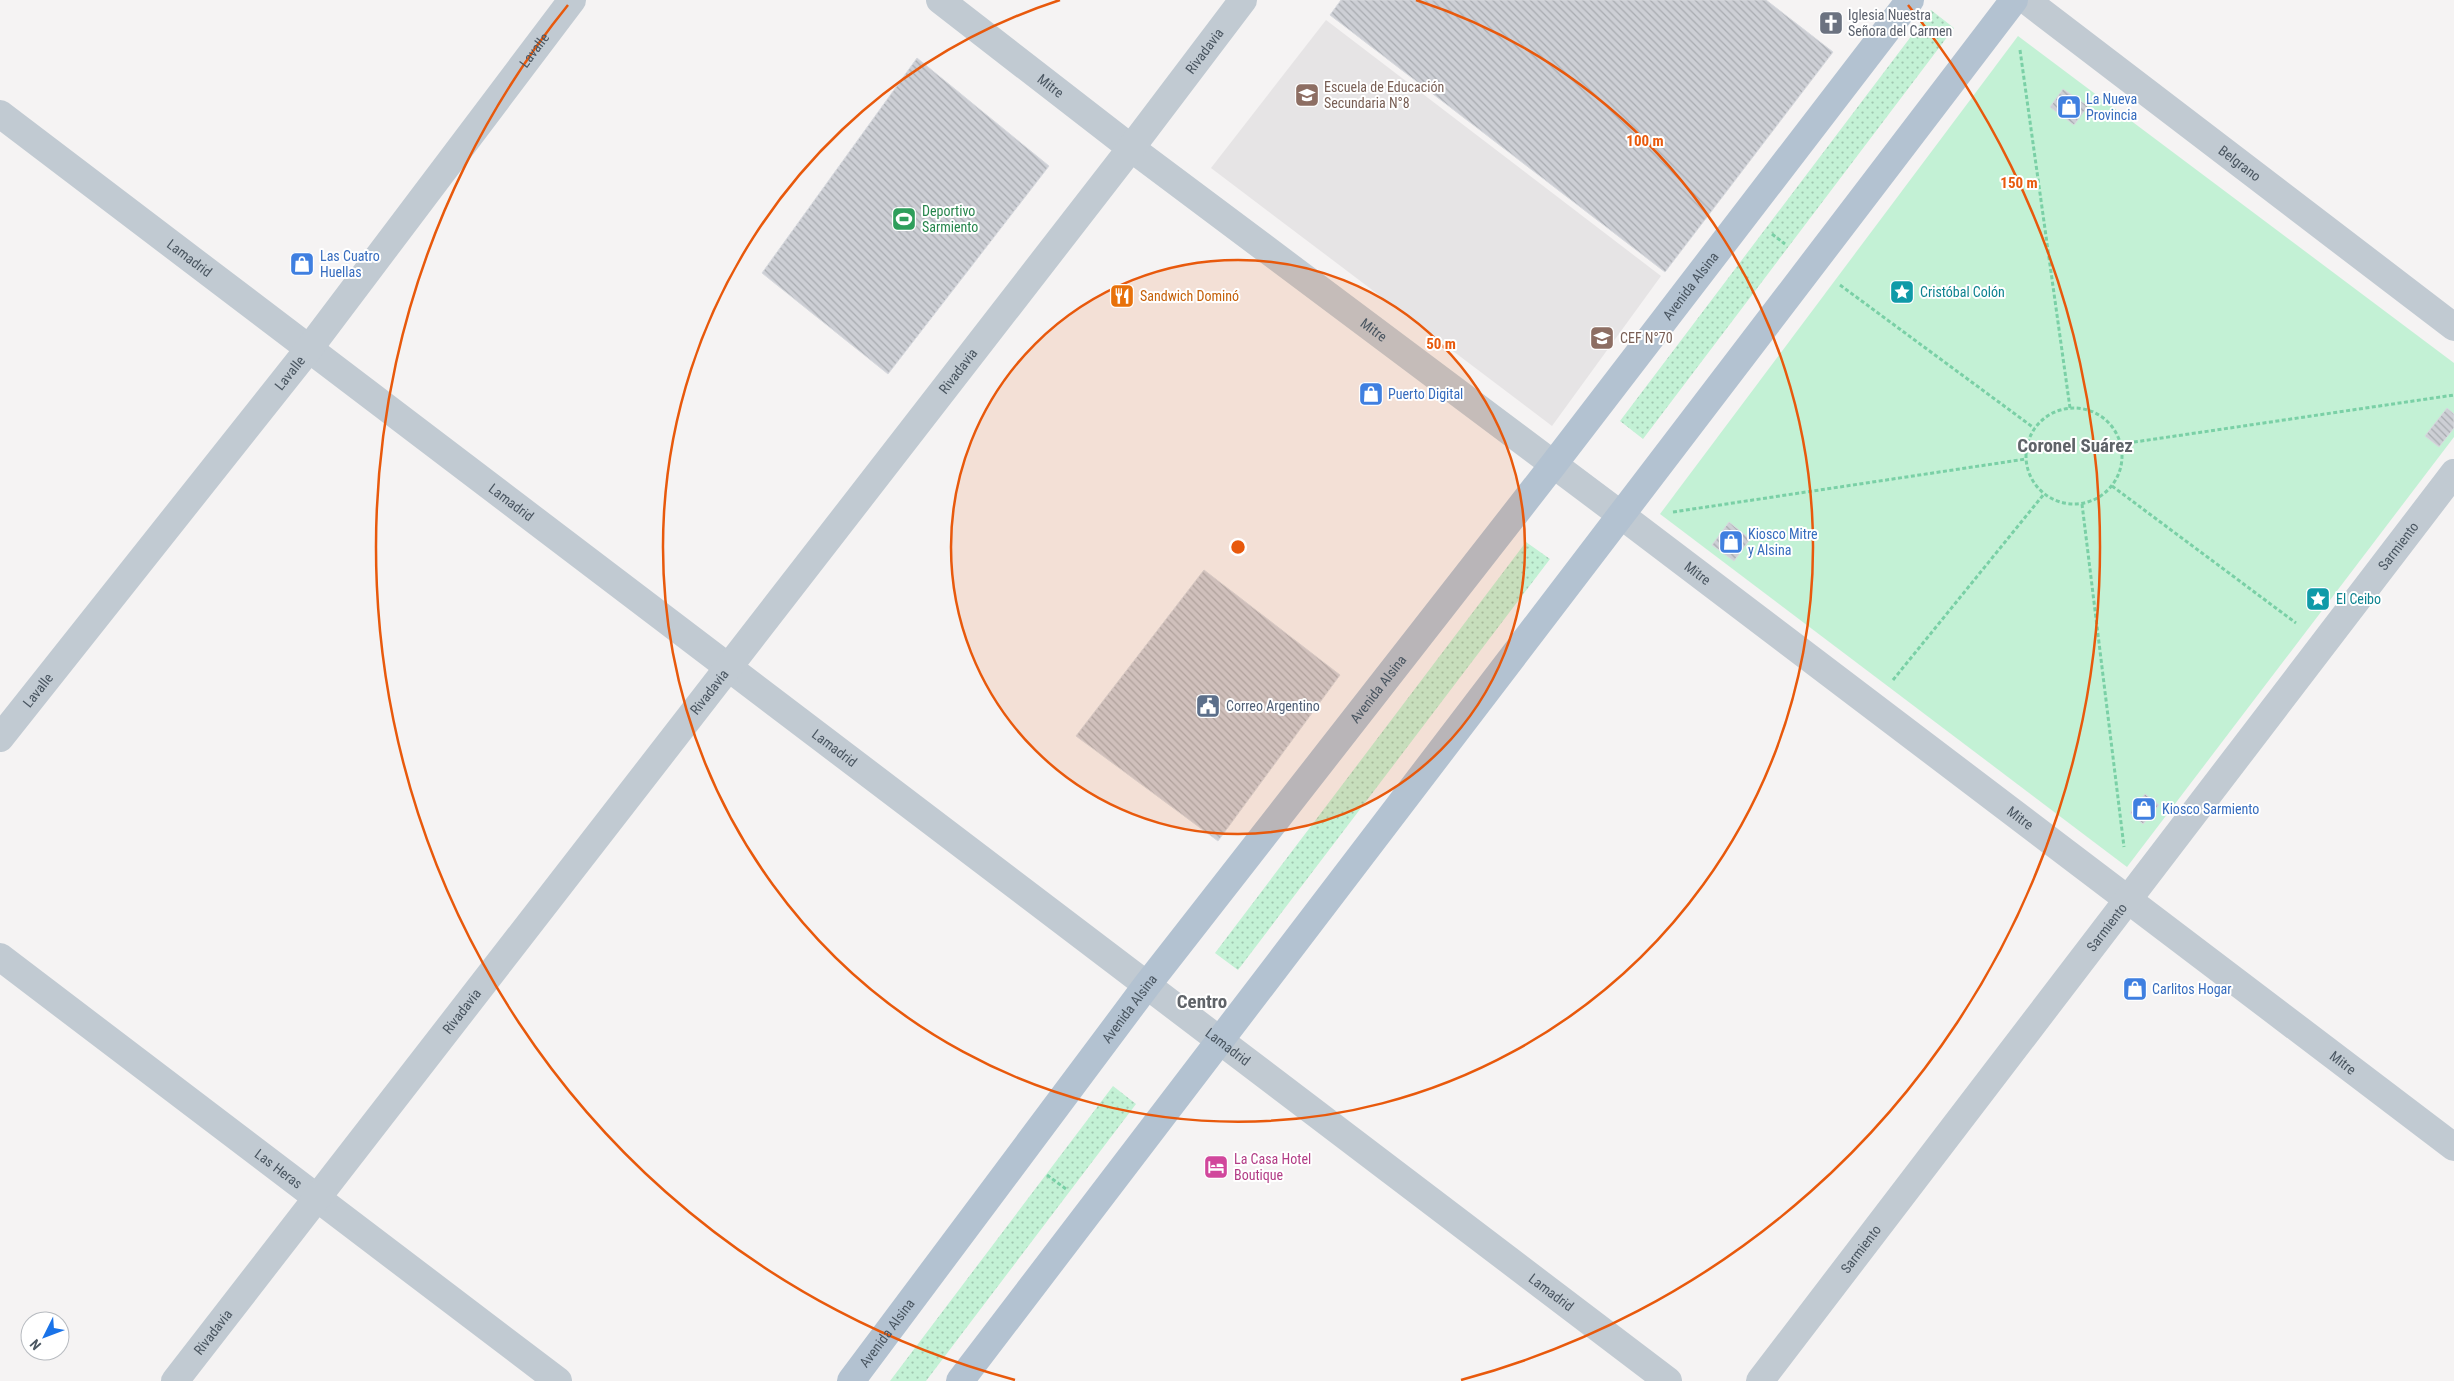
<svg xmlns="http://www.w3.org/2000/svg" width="2454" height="1381" font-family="'Roboto Condensed',sans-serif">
<defs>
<pattern id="grass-dots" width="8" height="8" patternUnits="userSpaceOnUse" patternTransform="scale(1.25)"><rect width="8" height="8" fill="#c3f1d5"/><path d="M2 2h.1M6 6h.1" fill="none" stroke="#a0c6b0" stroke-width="1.8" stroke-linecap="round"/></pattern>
<pattern id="building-back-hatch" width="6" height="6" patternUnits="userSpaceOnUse" patternTransform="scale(1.25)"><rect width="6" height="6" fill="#cdcfd5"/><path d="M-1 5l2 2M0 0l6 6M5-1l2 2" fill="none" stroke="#a8abb0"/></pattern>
</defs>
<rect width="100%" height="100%" fill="#f5f3f3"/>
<path fill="#e6e4e5" d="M1326,20l335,256 -109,150 -341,-258z"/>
<path fill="url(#grass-dots)" d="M1931,10l23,18 -311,411 -23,-18z
M1526,542l24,17 -312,411 -23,-17z
M1113,1086l23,18 -210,277h-36z"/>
<path fill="#c3f1d5" d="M2018,36l436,327v74l-327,430 -467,-353z"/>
<path fill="url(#building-back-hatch)" stroke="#d7d9de" d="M1341,0h425l67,52 -168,220 -335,-257z
M917,58l132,108 -161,208 -126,-101z
M2063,89l25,17 -14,19 -24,-18z
M2447,408l7,6v14l-15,19 -14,-11z
M1729,522l21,17 -16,22 -22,-16z
M1204,570l136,105 -122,166 -142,-105z
M2145,794l14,11 -16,19 -13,-11z"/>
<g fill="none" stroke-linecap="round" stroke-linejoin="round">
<path stroke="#7ad0a6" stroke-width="3" stroke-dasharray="4 2.5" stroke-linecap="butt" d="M2020,50l50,358
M1772,234l13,10
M1840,285l194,143
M2026 456a48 48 0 1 1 96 0a48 48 0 1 1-96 0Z
M2121,444l333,-49
M2112,486l184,137
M2082,504l42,343
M1673,512l353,-53
M1893,680l151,-186
M1047,1175l19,14"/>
<g stroke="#c1cad2" stroke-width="28">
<path id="s1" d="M940,0l191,148 490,367 833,632"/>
<path id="s2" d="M2026,0l428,327"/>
<path id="s3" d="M0,114l1668,1267"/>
<path id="s4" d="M0,738l308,-388 264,-350"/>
<path id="s5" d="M0,957l558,424"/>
<path id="s6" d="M175,1381l956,-1233 112,-148"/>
<path id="s7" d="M1760,1381l694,-908"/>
</g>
<g stroke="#b3c2d1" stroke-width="28">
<path id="s8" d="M851,1381l296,-396 406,-520 357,-465"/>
<path d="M960,1381l1054,-1381"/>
</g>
</g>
<circle cx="1238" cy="547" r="287" fill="#e8590c" fill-opacity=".12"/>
<g fill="none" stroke="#e8590c" stroke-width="2.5">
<circle cx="1238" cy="547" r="287"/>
<path d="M1416 0A575 575 0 1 1 1060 0"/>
<path d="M1015 1380A862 862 0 0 1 568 5M1908 5A862 862 0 0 1 1461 1380"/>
</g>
<defs>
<symbol id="church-square" viewBox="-11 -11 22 22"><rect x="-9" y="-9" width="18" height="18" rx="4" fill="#6b7280" stroke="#fff"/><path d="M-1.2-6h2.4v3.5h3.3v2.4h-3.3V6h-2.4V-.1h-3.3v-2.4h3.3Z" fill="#fff"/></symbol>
<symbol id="school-square" viewBox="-11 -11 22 22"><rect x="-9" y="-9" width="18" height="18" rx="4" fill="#8d6e63" stroke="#fff"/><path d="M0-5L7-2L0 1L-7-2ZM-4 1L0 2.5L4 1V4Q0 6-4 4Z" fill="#fff"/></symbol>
<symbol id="shop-square" viewBox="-11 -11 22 22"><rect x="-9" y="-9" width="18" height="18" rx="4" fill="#3f7fe0" stroke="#fff"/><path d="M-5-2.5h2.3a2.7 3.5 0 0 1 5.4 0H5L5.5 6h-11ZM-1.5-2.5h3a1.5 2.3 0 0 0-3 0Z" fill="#fff"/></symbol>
<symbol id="stadium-square" viewBox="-11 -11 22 22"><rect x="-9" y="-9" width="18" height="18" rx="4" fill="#2e9e5b" stroke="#fff"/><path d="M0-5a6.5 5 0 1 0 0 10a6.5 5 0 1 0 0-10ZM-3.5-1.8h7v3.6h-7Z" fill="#fff"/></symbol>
<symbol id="sight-square" viewBox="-11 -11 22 22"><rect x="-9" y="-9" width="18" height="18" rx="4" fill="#0f9aa8" stroke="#fff"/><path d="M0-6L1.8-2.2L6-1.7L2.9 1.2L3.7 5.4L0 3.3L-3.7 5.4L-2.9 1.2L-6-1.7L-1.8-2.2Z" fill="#fff"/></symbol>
<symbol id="restaurant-square" viewBox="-11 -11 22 22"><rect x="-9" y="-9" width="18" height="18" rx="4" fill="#e8710a" stroke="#fff"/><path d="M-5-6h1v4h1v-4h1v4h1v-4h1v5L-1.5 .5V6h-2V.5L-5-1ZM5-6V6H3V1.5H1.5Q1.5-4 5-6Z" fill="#fff"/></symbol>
<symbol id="civic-square" viewBox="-11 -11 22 22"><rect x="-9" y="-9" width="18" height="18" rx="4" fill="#5c6f8a" stroke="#fff"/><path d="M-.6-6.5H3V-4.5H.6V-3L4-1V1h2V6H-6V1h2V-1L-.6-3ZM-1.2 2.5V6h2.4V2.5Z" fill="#fff"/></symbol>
<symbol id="hotel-square" viewBox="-11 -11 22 22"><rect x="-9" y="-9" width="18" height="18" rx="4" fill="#d1479c" stroke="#fff"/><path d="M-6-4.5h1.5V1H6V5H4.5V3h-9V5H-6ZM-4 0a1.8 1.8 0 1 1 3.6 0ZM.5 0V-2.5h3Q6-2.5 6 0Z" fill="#fff"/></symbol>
</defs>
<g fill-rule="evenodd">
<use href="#church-square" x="1817" y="9" width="28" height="28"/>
<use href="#school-square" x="1293" y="81" width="28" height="28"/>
<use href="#shop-square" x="2055" y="93" width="28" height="28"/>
<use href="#stadium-square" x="890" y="205" width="28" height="28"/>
<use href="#shop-square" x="288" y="250" width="28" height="28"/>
<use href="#sight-square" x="1888" y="278" width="28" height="28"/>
<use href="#restaurant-square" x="1108" y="282" width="28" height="28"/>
<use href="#school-square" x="1588" y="324" width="28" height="28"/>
<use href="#shop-square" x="1357" y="380" width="28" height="28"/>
<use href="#shop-square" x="1717" y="528" width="28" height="28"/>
<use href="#sight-square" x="2304" y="585" width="28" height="28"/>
<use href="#civic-square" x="1194" y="692" width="28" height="28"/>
<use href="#shop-square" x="2130" y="795" width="28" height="28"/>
<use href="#shop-square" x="2121" y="975" width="28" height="28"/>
<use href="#hotel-square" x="1202" y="1153" width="28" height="28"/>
</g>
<g text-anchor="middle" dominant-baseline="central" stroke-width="4" stroke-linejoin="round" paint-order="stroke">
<g font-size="14" fill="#5b616d" stroke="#fff" text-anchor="start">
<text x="1848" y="15">Iglesia Nuestra<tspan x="1848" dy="16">Señora del Carmen</tspan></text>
</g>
<g font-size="14" fill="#4a5661" stroke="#fff">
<text stroke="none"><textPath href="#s4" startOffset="871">Lavalle</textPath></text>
<text stroke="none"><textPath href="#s6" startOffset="1682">Rivadavia</textPath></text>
<text stroke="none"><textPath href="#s1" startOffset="140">Mitre</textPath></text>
<text stroke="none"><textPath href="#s2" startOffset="269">Belgrano</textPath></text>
<text stroke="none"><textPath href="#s3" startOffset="238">Lamadrid</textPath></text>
<text stroke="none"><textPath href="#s8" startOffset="1380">Avenida Alsina</textPath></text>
<text stroke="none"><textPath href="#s1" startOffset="545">Mitre</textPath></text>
<text stroke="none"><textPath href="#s6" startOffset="1278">Rivadavia</textPath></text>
<text stroke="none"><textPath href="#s4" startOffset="466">Lavalle</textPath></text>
<text stroke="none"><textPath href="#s3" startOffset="642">Lamadrid</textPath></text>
<text stroke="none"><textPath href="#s7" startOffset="1051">Sarmiento</textPath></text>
<text stroke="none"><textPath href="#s1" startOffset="950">Mitre</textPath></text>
<text stroke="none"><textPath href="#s8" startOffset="870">Avenida Alsina</textPath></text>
<text stroke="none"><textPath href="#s4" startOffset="61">Lavalle</textPath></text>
<text stroke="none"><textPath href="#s6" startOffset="872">Rivadavia</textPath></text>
<text stroke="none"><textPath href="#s3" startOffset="1048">Lamadrid</textPath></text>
<text stroke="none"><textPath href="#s1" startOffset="1355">Mitre</textPath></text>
<text stroke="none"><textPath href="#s7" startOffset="571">Sarmiento</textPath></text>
<text stroke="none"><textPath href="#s8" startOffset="465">Avenida Alsina</textPath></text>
<text stroke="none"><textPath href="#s6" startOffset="468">Rivadavia</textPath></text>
<text stroke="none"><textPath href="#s3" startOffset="1542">Lamadrid</textPath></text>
<text stroke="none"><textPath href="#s1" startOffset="1760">Mitre</textPath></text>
<text stroke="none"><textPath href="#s5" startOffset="350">Las Heras</textPath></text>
<text stroke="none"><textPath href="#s7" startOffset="166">Sarmiento</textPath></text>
<text stroke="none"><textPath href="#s3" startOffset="1948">Lamadrid</textPath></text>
<text stroke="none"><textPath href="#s6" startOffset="62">Rivadavia</textPath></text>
<text stroke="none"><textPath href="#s8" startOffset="60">Avenida Alsina</textPath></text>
</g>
<g font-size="14" fill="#785e54" stroke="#fff" text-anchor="start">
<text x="1324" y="87">Escuela de Educación<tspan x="1324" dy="16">Secundaria N°8</tspan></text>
<text x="1620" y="338">CEF N°70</text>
</g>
<g font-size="14" fill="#366cbe" stroke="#fff" text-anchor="start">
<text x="2086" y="99">La Nueva<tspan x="2086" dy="16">Provincia</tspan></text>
<text x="320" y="256">Las Cuatro<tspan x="320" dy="16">Huellas</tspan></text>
<text x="1388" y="394">Puerto Digital</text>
<text x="1748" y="534">Kiosco Mitre<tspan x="1748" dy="16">y Alsina</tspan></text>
<text x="2162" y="809">Kiosco Sarmiento</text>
<text x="2152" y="989">Carlitos Hogar</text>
</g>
<g font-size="14" fill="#27864d" stroke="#fff" text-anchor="start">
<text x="922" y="211">Deportivo<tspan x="922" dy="16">Sarmiento</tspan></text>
</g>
<g font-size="14" fill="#0d838f" stroke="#fff" text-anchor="start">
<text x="1920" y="292">Cristóbal Colón</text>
<text x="2336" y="599">El Ceibo</text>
</g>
<g font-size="14" fill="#c56008" stroke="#fff" text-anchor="start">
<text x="1140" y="296">Sandwich Dominó</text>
</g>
<g font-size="14" fill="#4e5e75" stroke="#fff" text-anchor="start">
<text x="1226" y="706">Correo Argentino</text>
</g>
<g font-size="14" fill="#b23c85" stroke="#fff" text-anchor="start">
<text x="1234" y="1159">La Casa Hotel<tspan x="1234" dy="16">Boutique</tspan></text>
</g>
<g font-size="19" font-weight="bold" fill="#5f6368" stroke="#fff">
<text x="2075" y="445">Coronel Suárez</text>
<text x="1202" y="1001">Centro</text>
</g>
</g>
<circle cx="1238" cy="547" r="8" fill="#e8590c" stroke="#fff" stroke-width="2.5"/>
<g font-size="15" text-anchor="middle" font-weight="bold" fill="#e8590c" stroke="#fff" stroke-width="4" stroke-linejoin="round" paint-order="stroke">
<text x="1645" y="146">100 m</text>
<text x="2019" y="188">150 m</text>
<text x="1441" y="349">50 m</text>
</g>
<g transform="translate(45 1336) rotate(228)"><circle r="24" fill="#ffffff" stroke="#b7bbc0"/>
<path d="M0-4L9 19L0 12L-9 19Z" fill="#1a73e8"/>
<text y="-8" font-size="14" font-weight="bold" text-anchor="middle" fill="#4a5661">N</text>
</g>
</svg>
